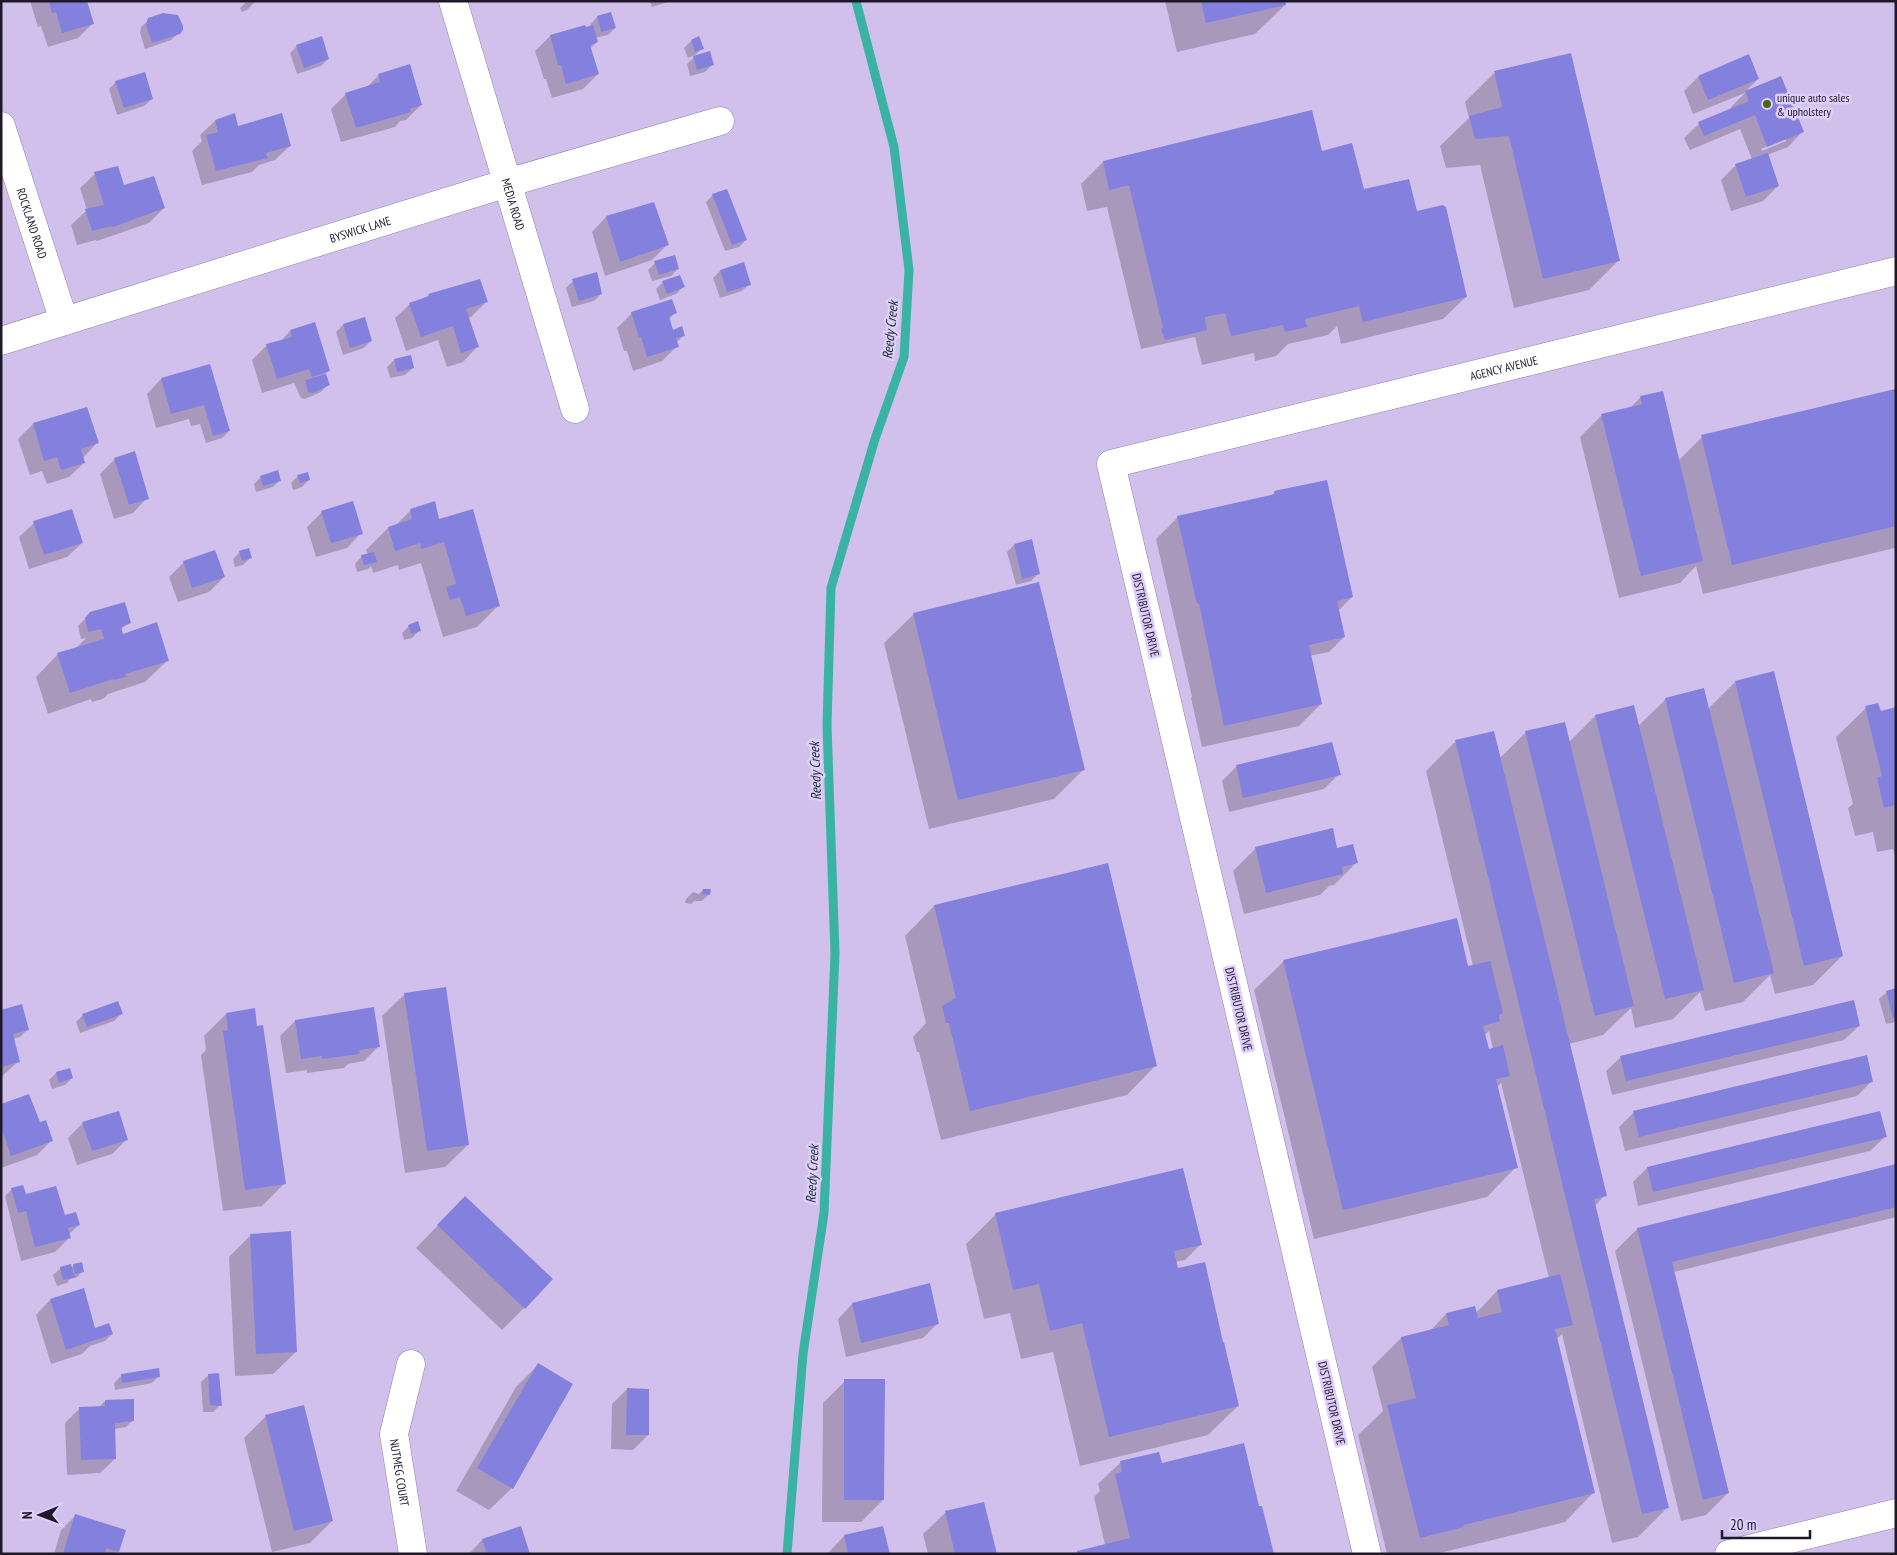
<svg xmlns="http://www.w3.org/2000/svg" width="1897" height="1555" font-family="'PT Sans Narrow',sans-serif">
<rect width="100%" height="100%" fill="#d2c0ec"/>
<path fill="#0003" fill-rule="evenodd" d="M30,1h56l7,22 -15,15 -30,9 -7,-21 -3,1z
M247,1h6l1,2 -7,7 -5,2 -2,-4z
M650,1h21l-19,6z
M1165,1h119l1,4 -30,29 -78,18z
M611,14l4,14 -7,7 -13,3 2,4 -7,7 8,25 -15,15 -31,9 -6,-19h-2l-9,-28 15,-15 34,-9 1,1 6,-1 -1,-2 7,-8z
M149,20l30,13 -8,7 -26,9 -5,-16 1,-6z
M691,41l11,7 -7,7 -7,3 -4,-10z
M297,46l31,13 -7,7 -24,8 -7,-21z
M694,57l18,8 -7,7 -15,4 -3,-12z
M1494,73l124,188 -29,29 -75,18 -34,-143 -34,3 -6,-22 29,-28 -4,-16z
M379,75l42,30 -15,15 -6,1 -5,6 -54,15 -10,-33 15,-15 20,-6z
M1698,77l60,2 -14,14 36,-15 22,54 -14,15 -21,8 11,31 -15,15 -32,10 -10,-31 15,-15 16,-6 -12,-30 -50,21 -6,-12 15,-14 33,-14 -1,-3 14,-14 -52,21 -9,-23zM1786,138v3l-24,10 -1,-2z
M116,82l36,17 -8,7 -27,9 -8,-26z
M1311,112l10,40 42,39 53,22 50,84 -23,22 -102,25 -4,-18 -9,9 -40,9 -12,12 -21,5 -1,-8 -52,12 -7,-28 -54,12 -34,-142 -20,4 -6,-27 22,-22z
M215,121l23,6 52,19 -15,14 -16,5 -7,7 -50,13 -10,-34 10,-10 -2,-6z
M95,174l28,13 41,21 -15,15 -52,18 -1,-1 -19,5 -6,-20 16,-15 -7,-22z
M713,195l33,45 -7,7 -14,4 -19,-49z
M606,217l61,28 -15,15 -47,16 -13,-44z
M655,263l23,6 -7,7 -19,5 -4,-11z
M720,271l29,13 -7,7 -22,7 -7,-20z
M573,281l28,13 -7,7 -22,6 -6,-19z
M663,282l20,5 -7,7 -16,6 -4,-11z
M429,295l57,7 -15,15 -3,1 9,29 -14,15 -16,5 -9,-27 -32,11 -11,-33 15,-14 15,-5z
M632,313h43l-6,6 3,12 11,5 -7,7 1,3 -15,15 -29,10 -6,-20h-3l-7,-23z
M343,325l28,16 -7,7 -21,7 -7,-23z
M290,331l38,40 -3,3 3,10 -7,8 -16,7 -4,-1 -7,-15 -32,10 -10,-33 15,-15 13,-3z
M410,357l3,11 -8,7 -15,3 -3,-11 7,-7z
M209,365l20,66 -7,7 -16,5 -6,-19 -9,2 -2,-7 -33,9 -9,-34 14,-15z
M1894,391l2,8 -1,149 -192,46 -7,-28 -16,17 -61,15 -39,-161 22,-22 28,-7 11,-11 37,64 24,-24z
M87,409l10,34 -14,15 1,5 -15,14 -22,7 -5,-13 -12,4 -12,-36 15,-15z
M115,459l32,39 -14,15 -19,6 -14,-45z
M298,476l11,4 -7,7 -9,3 -2,-7z
M261,477l19,3 -7,7 -17,5 -2,-8z
M1275,492l77,105 -14,14 6,26 -15,15 -20,4 12,48 -22,22 -97,21 -11,-49 1,-1 -36,-158 22,-22 93,-21z
M411,510l27,11 61,84 -22,22 -34,10 -22,-74 -22,7 -1,-5 -25,8 -2,-7 -3,3 -11,3 -2,-8 7,-8 6,-1 -2,-5 22,-22 7,-2z
M322,512l39,21 -14,15 -31,9 -9,-30z
M34,523l48,20 -15,14 -38,12 -10,-32z
M1014,545l24,29 -7,7 -15,4 -9,-33z
M240,552l10,6 -7,7 -8,2 -2,-8z
M184,562l40,15 -15,15 -31,10 -9,-25z
M91,613l39,9 -10,8 2,5 46,25 -23,22 -37,12 -5,5 -11,3 -1,-3 -43,15 -12,-37 22,-23 20,-6 -1,-1 9,-9 -5,1 -3,-13z
M914,614l170,155 -30,30 -125,30 -45,-186z
M409,626l11,4 -8,8 -8,2 -2,-7z
M1735,682l107,274 -29,29 -38,9 -5,-19 -27,27 -38,9 -5,-19 -27,27 -38,9 -4,-20 -28,27 -34,9 36,151 -10,11 72,302 -29,29 -26,6 -50,-209 -5,5 37,153 -29,30 -129,32h-49l-29,-119 25,-24 -11,-44 29,-29 29,-7 16,-17 28,-7 2,6 21,-22 52,-13 -48,-195 -4,4 19,80 -29,30 -173,42 -60,-249 30,-29 183,6 6,-1 -47,-195 29,-29 45,16 26,-26 42,11 27,-27 43,10 28,-27 42,10zM1489,1031l4,18 -5,1 -3,-15z
M1866,708l14,4 16,-4v151l-3,-10 -16,3 -4,-20 -18,4 -7,-28 5,-4 -17,-67z
M1331,743l8,31 -15,15 -95,23 -7,-31 14,-14z
M1256,848l81,1 19,14 -22,22 -5,1 -9,9 -76,19 -11,-43z
M1107,864l49,201 -29,30 -186,45 -22,-88h-2l-4,-15 13,-14 -21,-87 29,-30z
M703,890l6,4 -7,7h-8l-3,3 -6,-1 1,-4 7,-7 6,2z
M1896,989v33l-10,2 -7,-25 8,-7z
M405,994l63,151 -23,22 -40,6 -23,-157z
M373,1009l6,37 -15,15 -16,3 -4,4 -37,5v-3l-21,3 -6,-37 15,-15z
M1,1011l26,19 -7,7 -7,2 6,22 -18,16z
M121,1014l-7,7 -34,12 -4,-11 7,-7z
M226,1014l30,13 28,157 -22,22 -39,5 -22,-156 5,-5 -2,-14z
M1859,1026l-15,14 -232,55 -6,-24 15,-14z
M70,1070l2,8 -7,7 -13,4 -3,-9 7,-7z
M1872,1081l-15,15 -232,55 -6,-24 15,-15z
M1,1105l38,19 12,17 -14,14 -36,13z
M83,1123l44,16 -15,15 -35,11 -9,-27z
M1885,1137l-15,14 -232,55 -5,-24 14,-14z
M1896,1166v51l-222,55 54,221 -22,22 -25,6 -66,-270 22,-22z
M12,1189l67,36 -10,9 1,3 -15,15 -34,9 -16,-65z
M996,1214l204,31 -15,15 -10,2 63,144 -30,29 -128,31 -27,-114 -32,7 -11,-46 -26,6 -18,-75z
M443,1220l81,88 -22,22 -86,-82z
M251,1235l45,117 -23,22 -38,2 -6,-119z
M74,1265l9,6 -7,7 -6,1 -3,4 -10,3 -4,-11 8,-7h10z
M50,1300l44,30 18,4 -7,7 -15,5 -8,8 -31,10 -15,-49z
M852,1304l86,19 -15,15 -77,19 -8,-38z
M538,1365l33,19 -59,104 -23,22 -33,-19 60,-104z
M209,1375l11,30 -7,7h-10l-2,-30z
M121,1376h38l-7,7 -37,7 -1,-7z
M845,1381l38,119 -22,22h-39l1,-119z
M627,1389l21,46 -15,15 -22,-1 1,-45z
M105,1401l28,19 -7,7 -12,2 1,30 -15,14 -33,2 -2,-52 15,-15 19,-1z
M266,1416l66,105 -22,22 -38,9 -28,-114z
M1121,1462l40,2 97,42 14,48h-197l30,-9 -11,-48 6,-6 -2,-7z
M946,1512l50,42h-68l-5,-20z
M76,1515l42,36 -3,3h-61l7,-24z
M520,1527l9,27h-60l13,-14z
M844,1536l45,18h-62z"/>
<g fill="none" stroke-linecap="round" stroke-linejoin="round">
<path stroke="#3ab3a4" stroke-width="9" d="M787,1554l16,-200 21,-141 11,-259 -8,-229 4,-137 44,-149 29,-82 5,-87 -15,-123 -38,-146"/>
</g>
<path fill="#8381dd" d="M49,1h38l7,23 -32,9 -6,-21 -4,1z
M1201,1h84l1,4 -80,18z
M611,12l5,16 -15,4 -4,-16z
M163,13l15,2 5,11v4l-3,4 -28,9 -6,-18 2,-7z
M585,25l1,2 7,-2 5,17 -8,3 9,29 -33,10 -5,-19h-3l-8,-30z
M322,36l7,23 -25,9 -8,-23z
M699,36l5,13 -9,3 -4,-12z
M710,51l4,14 -17,5 -4,-14z
M1571,53l49,208 -77,18 -34,-143 -34,3 -6,-23 33,-9 -8,-36z
M1749,54l10,25 -51,21 -10,-24z
M410,64l12,41 -12,4 1,3 -55,16 -11,-35 35,-11 -2,-8z
M145,72l8,27 -29,9 -9,-27z
M1781,76l23,56 -37,15 -12,-32 -51,21 -6,-14 51,-21 -4,-10z
M1312,110l10,41 30,-8 12,46 45,-10 8,32 26,-6 3,2 21,90 -104,25 -4,-16 -54,13 2,8 -22,5 -2,-7 -52,11 -6,-23 -20,4 2,13 -42,10 -4,-11 2,-1 -34,-143 -20,5 -6,-29z
M235,113l3,13 44,-13 9,33 -25,7 2,5 -52,13 -10,-36 12,-3 -3,-12z
M1768,153l11,33 -33,11 -11,-33z
M118,166l6,19 30,-9 11,32 -52,19 -2,-1 -19,5 -7,-22 19,-4 -10,-33z
M727,189l20,51 -15,5 -20,-51z
M654,202l15,43 -49,17 -14,-46z
M675,255l4,14 -20,6 -5,-14z
M744,262l7,23 -24,7 -7,-22z
M597,272l5,22 -23,7 -7,-22z
M680,275l5,12 -18,7 -5,-13z
M480,279l8,23 -22,7 13,38 -18,6 -8,-27 -32,11 -12,-34 20,-7 -1,-2z
M672,299l5,14 -8,3 4,14 9,-4 3,10 -9,2 3,9 -32,10 -6,-20h-2l-8,-25z
M365,317l7,24 -22,7 -7,-24z
M315,322l15,49 -18,6 -3,-8 -32,10 -11,-35 26,-7 -2,-7z
M411,355l3,13 -17,4 -3,-13z
M210,364l20,67 -17,5 -9,-31 -33,9 -10,-36z
M326,374l4,11 -17,8 -5,-1 -3,-12z
M1895,389l1,137 -164,39 -31,-130z
M1663,391l40,170 -62,15 -40,-162 41,-10 -2,-8z
M87,407l12,36 -18,6 4,14 -24,7 -4,-13 -13,4 -11,-38z
M135,451l14,48 -20,6 -15,-47z
M278,470l3,11 -18,5 -3,-10z
M308,472l2,8 -10,3 -3,-8z
M1327,480l26,117 -16,4 8,36 -36,8 13,59 -98,22 -25,-123 -2,1 -20,-88 98,-22 -1,-3z
M353,501l10,33 -32,9 -10,-32z
M435,501l4,18 34,-10 27,97 -34,10 -6,-19 -10,3 -4,-13 10,-3 -12,-42 -23,7 -1,-6 -25,8 -7,-24 24,-8 -2,-10z
M72,509l11,34 -39,12 -11,-34z
M1032,539l8,35 -18,5 -8,-35z
M249,548l3,10 -10,3 -3,-10z
M215,550l10,27 -33,11 -9,-27z
M374,552l3,10 -13,3 -3,-10z
M1039,582l46,188 -127,30 -45,-187z
M125,602l6,21 -10,4 2,7 34,-12 12,39 -44,13 1,3 -12,3 -1,-3v2l-43,14 -13,-40 47,-14 -3,-10 -13,3 -3,-14 5,-6z
M418,621l3,10 -10,3 -3,-9z
M1774,671l69,285 -39,10 -69,-285z
M1704,688l70,285 -40,10 -69,-285z
M1878,703l3,8 15,-4v98l-12,3 -7,-30 5,-2 -17,-70z
M1634,705l70,285 -39,9 -70,-284z
M1565,722l69,284 -39,10 -70,-285z
M1494,731l113,465 -13,3 75,309 -27,6 -187,-774z
M1332,742l9,33 -98,23 -7,-33z
M1333,828l4,20 16,-4 5,19 -16,4 1,7 -77,19 -11,-46z
M1108,863l49,203 -187,45 -21,-88h-3l-4,-17 14,-8 -22,-93z
M703,889h8l-1,6 -8,-1z
M1457,918l11,48 22,-5 13,52 -4,2 1,6 -17,5 6,23 14,-4 7,31 -14,3 22,89 -175,42 -60,-250z
M446,987l23,158 -42,6 -23,-158z
M1896,988v29l-3,1 -7,-27z
M1854,1000l6,26 -234,55 -6,-25z
M118,1001l5,13 -36,13 -5,-13z
M22,1004l7,26 -16,4 7,28 -19,5v-57z
M374,1007l6,40 -21,3 1,4 -38,5v-3l-21,3 -6,-39z
M255,1008l2,18 6,-1 23,159 -41,6 -22,-159 5,-1 -2,-17z
M1867,1055l6,27 -234,55 -6,-26z
M70,1068l3,10 -14,5 -3,-11z
M29,1094l11,28 6,-2 7,21 -42,15 -10,-30v-22z
M119,1111l9,29 -36,11 -10,-29z
M1880,1111l7,26 -234,55 -6,-25z
M1896,1164v43l-224,55 57,231 -26,7 -66,-272z
M1183,1168l19,77 -28,6 4,17 27,-6 18,80h1l15,64 -130,31 -27,-114 -32,8 -11,-47 -26,6 -18,-77z
M23,1185l3,9 30,-8 9,29 11,-3 4,13 -12,3 3,10 -36,9 -9,-36 -8,2 -7,-25z
M465,1196l88,83 -28,30 -88,-84z
M291,1231l6,121 -41,2 -6,-120z
M82,1262l2,10 -9,2 -2,-10z
M71,1264l4,13 -12,3 -3,-13z
M1560,1274l13,51 -18,4 40,164 -132,32 1,2 -44,11 -33,-133 29,-7 -15,-61 48,-12 -3,-12 29,-7 3,12 24,-6 -5,-22z
M930,1283l9,41 -78,19 -9,-40z
M84,1288l11,40 14,-5 4,11 -47,16 -16,-51z
M538,1363l35,21 -60,105 -36,-21z
M159,1368l1,9 -38,6 -1,-9z
M219,1373l3,33 -12,-1 -2,-31z
M844,1379h41l-1,121h-40z
M627,1388l22,1v46h-23z
M134,1399v22l-19,2 1,36 -35,1 -2,-53 26,-1v-6z
M304,1405l29,116 -39,10 -29,-116z
M1244,1443l15,63h3l12,48h-197v-3l53,-13 -15,-64 7,-2 -2,-11 39,-9 3,11z
M984,1502l13,52h-42l-10,-43z
M75,1514l51,16 -7,22 -13,-4 -1,6h-42z
M521,1526l9,28h-43l-5,-15z
M883,1526l7,28h-42l-4,-19z"/>
<g fill="none" stroke-linecap="round" stroke-linejoin="round">
<defs>
<g id="minor">
<path id="s1" d="M453,1l122,408"/>
<path id="s2" d="M1,126l63,195"/>
<path id="s3" d="M1,341l506,-158 213,-62"/>
<path id="s4" d="M411,1364l-17,70 19,120"/>
<path id="s5" d="M1367,1554l-256,-1090 785,-193"/>
<path d="M1729,1554l167,-41"/>
</g>
</defs>
<use href="#minor" stroke="#9383ac" stroke-width="29"/>
<use href="#minor" stroke="#fff" stroke-width="28"/>
</g>
<circle fill="#506511" stroke="#dfcdfa" stroke-width="2" cx="1767" cy="104" r="5"/>
<g text-anchor="middle" dominant-baseline="central" stroke-width="5" stroke-linejoin="round" paint-order="stroke">
<g font-size="12" fill="#1f1828" stroke="#dfcdfa" text-anchor="start">
<text x="1777" y="97">unique auto sales<tspan x="1777" dy="14">&amp; upholstery</tspan></text>
</g>
<g font-size="12" fill="#1f1828" stroke="#dfcdfa">
<text stroke="none"><textPath href="#s1" startOffset="212">MEDIA ROAD</textPath></text>
<text stroke="none"><textPath href="#s2" startOffset="102">ROCKLAND ROAD</textPath></text>
<text stroke="none"><textPath href="#s3" startOffset="376">BYSWICK LANE</textPath></text>
<text stroke="none"><textPath href="#s5" startOffset="1524">AGENCY AVENUE</textPath></text>
<text transform="translate(1146 615) rotate(77)">DISTRIBUTOR DRIVE</text>
<text transform="translate(1239 1009) rotate(77)">DISTRIBUTOR DRIVE</text>
<text transform="translate(1332 1403) rotate(77)">DISTRIBUTOR DRIVE</text>
<text stroke="none"><textPath href="#s4" startOffset="111">NUTMEG COURT</textPath></text>
</g>
<g font-size="14" font-style="italic" fill="#17302d" stroke="#dfcdfa">
<text transform="translate(890 330) rotate(-84)">Reedy Creek</text>
<text transform="translate(815 771) rotate(-92)">Reedy Creek</text>
<text transform="translate(812 1174) rotate(-87)">Reedy Creek</text>
</g>
</g>
<rect width="1897" height="1555" fill="none" stroke="#1f1828" stroke-width="5"/>
<g transform="translate(40 1515) rotate(269)" stroke="#dfcdfa" stroke-width="4" paint-order="stroke">
<path d="M0-4L9 19L0 12L-9 19Z" fill="#1f1828"/>
<text y="-8" font-size="14" font-weight="bold" text-anchor="middle" fill="#1f1828">N</text>
</g>
<path d="M1722 1530v8h88v-8" fill="none" stroke="#1f1828" stroke-width="2.5"/>
<text x="1730" y="1530" font-size="15" fill="#1f1828" stroke="#dfcdfa" stroke-width="4" paint-order="stroke">20 m</text>
</svg>
